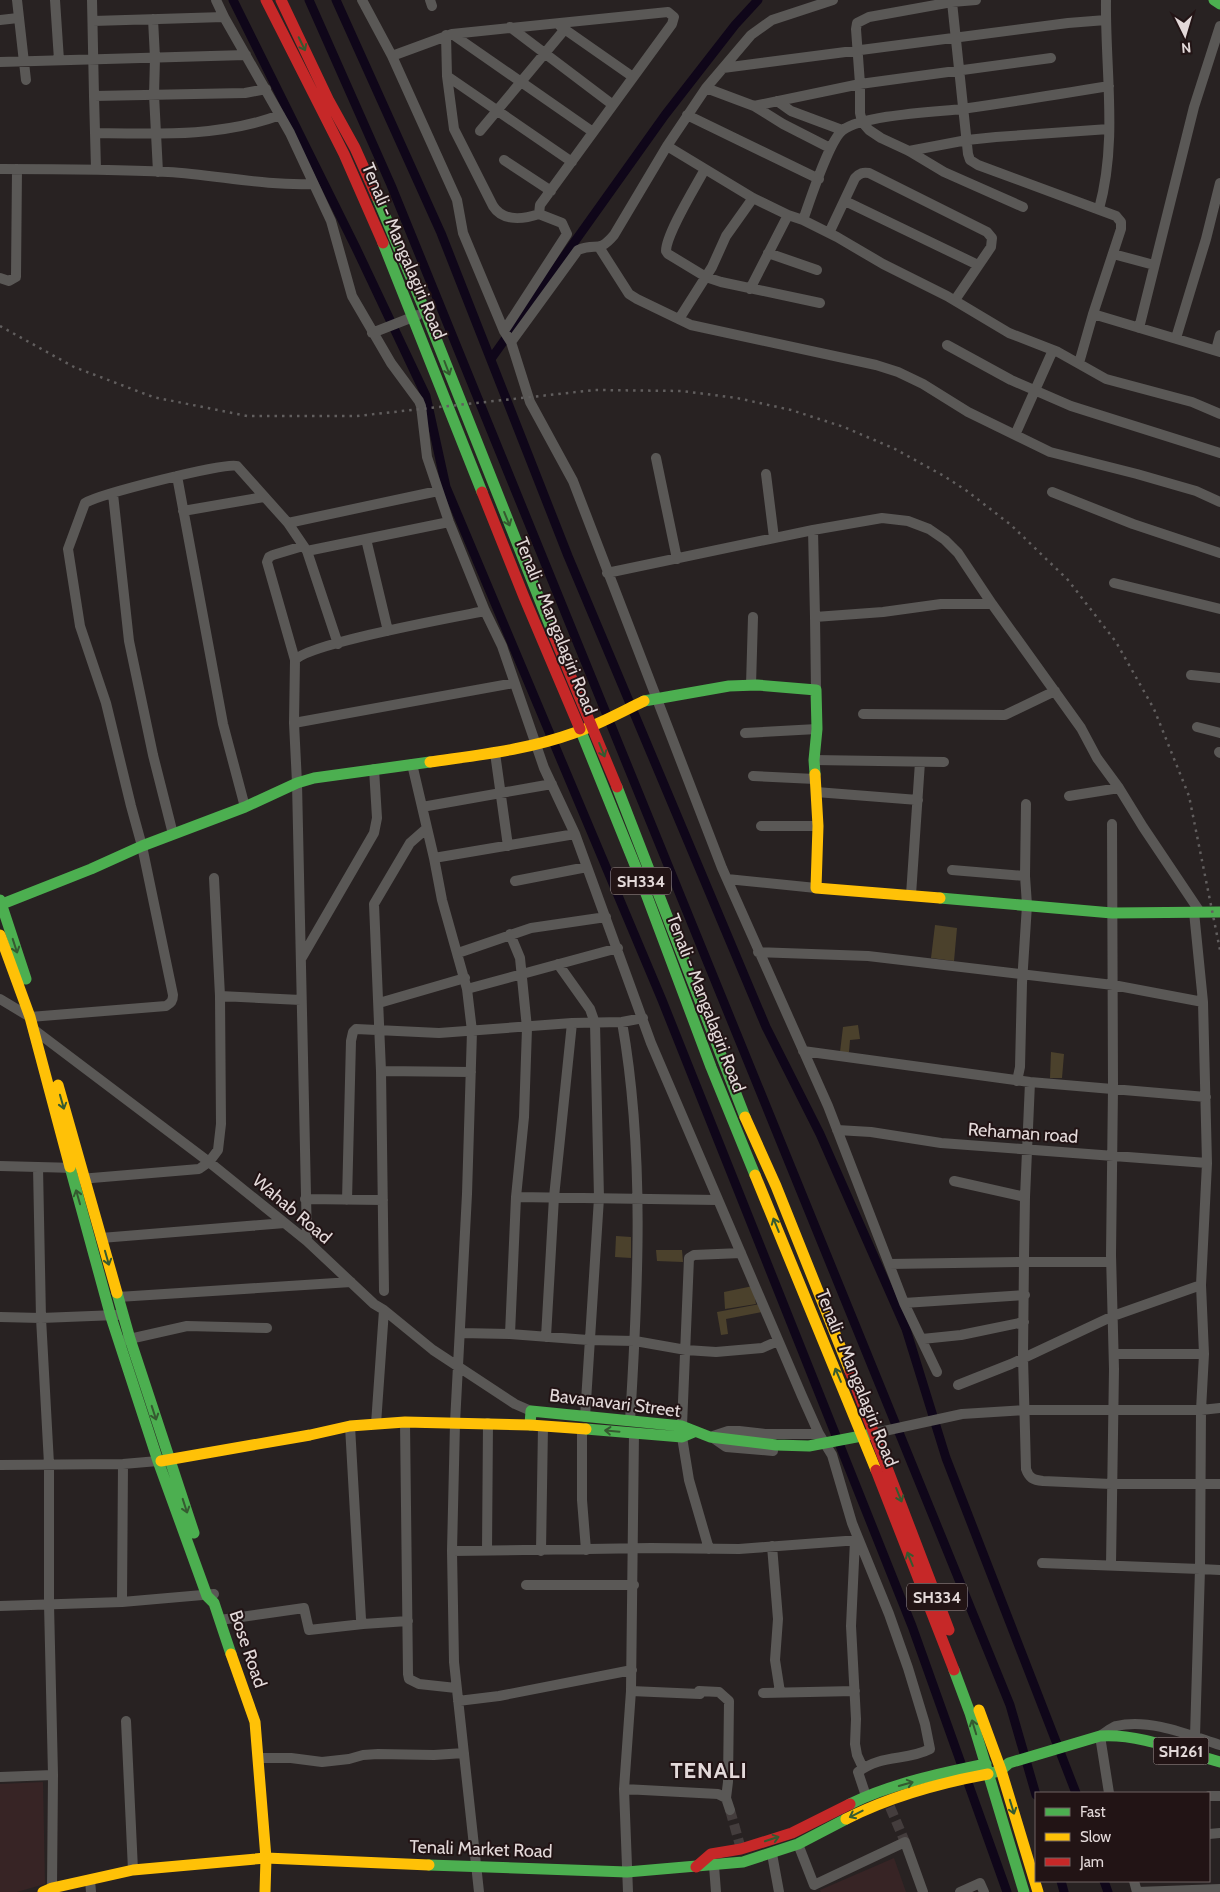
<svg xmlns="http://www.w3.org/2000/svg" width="1220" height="1892" font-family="Cabin,sans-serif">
<rect width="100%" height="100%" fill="#282222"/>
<path fill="#372425" d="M43,1782l2,102 -28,8h-17v-108z
M894,1858l12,34h-85l-1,-2z"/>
<path fill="#4b412c" d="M935,925l22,3 -3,33 -23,-3z
M858,1025l2,14 -10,1 -1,12h-9l3,-25z
M1051,1052l13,2 -2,24h-12z
M616,1236l15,1v21l-16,-1z
M656,1250h26l1,12 -26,-1z
M753,1286l3,18 -31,5 -1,-17z
M760,1304l2,8 -36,7 2,15 -7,1 -4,-23z"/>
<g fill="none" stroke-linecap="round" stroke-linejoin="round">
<path stroke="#0f0619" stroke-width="9" d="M233,0l123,248 70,148 20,91 216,513 250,626 95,266
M309,0l82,185 619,1520 26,90
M336,0l105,233 127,323 198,471 54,107 86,195 40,129 130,335
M491,359l174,-244 70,-90 23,-25
M1061,1881l3,11
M1104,1881l4,11"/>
<path stroke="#443d3d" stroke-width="10" stroke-dasharray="10 5" stroke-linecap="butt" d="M890,1807l15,35
M730,1810l11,39"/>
<path stroke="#5a5856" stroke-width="10" d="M17,0l9,80
M55,0l4,60
M92,0l2,96 151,-3 21,-4
M216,0l8,17 66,116 41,88 21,75 39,67 28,38 2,5 6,51 22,65 36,89 17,35 42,122 31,66 76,209 151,353 17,38 13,21 20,68 37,91 19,54 17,56 5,25c-23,12 -49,5 -72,23l8,24
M362,0l30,56 65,144 6,33 41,98 7,11 19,60 43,79 149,387 106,238 76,197 33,69
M430,0l2,6
M833,0l-61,20 -21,15 -45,53 -39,58 86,52 35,17 15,5 34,17 46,27 64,32 62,37 49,19 48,27 86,23 28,12
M976,0l-24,2 -83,15 -12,6 -1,6 4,55v29l2,9 7,8 12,8 28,13 35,21 79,35
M952,2l16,152 2,6 8,5 138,51 5,6v7l-28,85 -14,49
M153,19l2,39 -1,37 4,77
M0,20l18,-2
M93,21l131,-4
M560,26l73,51
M510,27l103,78
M452,34l141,98
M446,35l1,41 7,53 39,77c10,16 31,13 46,8
M392,56l60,-22 216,-22 6,5 -2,7 -132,181 -1,9 23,9 5,11 -63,97
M0,62l246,-7
M723,68l345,-45 38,-3
M447,76l125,86
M706,88l48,18 29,18 47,24
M94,96l2,73
M777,101l14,10 51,19
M754,106l106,-22 191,-26
M687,115l132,64
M480,131l85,-102
M95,133c62,1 126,4 185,-18
M909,151l58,-11 29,-3 113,-8
M504,160l47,31
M0,169c56,0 112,0 168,3 49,3 97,14 145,12
M705,169c-9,17 -39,65 -39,82l2,3 38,23 15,5 99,21
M845,201l133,64
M1099,209c19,-69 6,-139 7,-209
M803,220c7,-19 26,-80 40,-90 20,-15 91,-18 119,-21 49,-7 98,-15 147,-23
M829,233l26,-55c5,-5 8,-6 14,-5l118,59 5,6 -1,9 -36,53
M599,247l30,47 8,5 54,26 185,40 22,7 25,12 45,28 82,40 87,22 59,17 24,11
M768,253l49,17
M1113,254l41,11
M0,278l9,3 7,-4 1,-108
M750,289l38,-74
M1093,314l127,38
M679,319l33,-52 14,-31 27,-38
M1139,328l55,-221 26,-81
M372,333l46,-18
M1176,338l30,-99 14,-56
M511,342l67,-92c19,-8 20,4 36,-15l53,-89
M947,345l64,35 60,26 149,47
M1216,350l4,-15
M1015,435l38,-85
M656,458l21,101
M766,474l8,64
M177,476l46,248 22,83
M1052,492l81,32 87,29
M113,494l16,147 24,114 20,79
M183,511l81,-14
M288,523l150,-32
M813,530l2,87
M366,539l22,92
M307,551l142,-29
M607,573l206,-43 69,-12 26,3 21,8 16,11 13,13 34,51
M1114,583l106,26
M295,660l-28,-98 2,-5 4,-2 30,-9
M1191,675l29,3
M751,685l2,-68
M816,690l-1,-73 68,-5 58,-8h51l89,124 16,30 22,30 24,39 57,85
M863,714l142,1 50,-24
M294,723l220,-40
M1197,727l23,6
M745,733l72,-4
M1219,752l1,1
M495,753l13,93
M814,760l130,2
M412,764l22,94 8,42 25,89 5,42 -5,163 -12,229 -3,128 2,111 25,230
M753,776l62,3
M816,792l102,8
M1069,796l50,-8
M422,807l130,-23
M761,826h57
M434,858l141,-24
M952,870l73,6
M727,879l89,9
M515,881l72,-14
M911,895l9,-133
M1194,912l9,90 4,161 -6,122 3,69 -3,56 19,-2
M510,934l10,24 7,70 -3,89 -8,80 -6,137
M758,952l110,4 245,29 90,17
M458,953l73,-25 75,-11
M301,959l73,-126 3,-15 -3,-49
M558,964l32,45 5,14 4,175 -14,219
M467,989l151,-41
M220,996l81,4
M0,999l30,18 136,-11c5,-3 7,-5 7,-11l-31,-149 -11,-40 -25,-103 -26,-77 -12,-77 17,-46c15,-9 140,-41 152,-37l51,57 19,28 31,93
M379,1003l86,-25
M622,1022c23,130 16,268 8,399
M33,1029l176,133 98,79 67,63 10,6 49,40 82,54 16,7
M803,1051l227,31 176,15
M381,1071l90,1
M1017,1081l3,-14 2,-84 5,-78 -2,-29 1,-72
M1030,1082l-5,115 -1,61 -1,99 3,112c3,9 7,11 17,12l68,3h109
M837,1130l34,2 70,11 266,20
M0,1166l76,2
M38,1167l3,151 8,146v140l4,171 -1,113
M80,1179l119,-10 10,-7 9,-12 3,-26 -1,-128 -6,-118
M954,1181l71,16
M516,1197l201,3
M305,1199l78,1
M347,1200l4,-159 2,-9 3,-3 83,4 133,-10 50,-1 21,-4
M101,1238l184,-15
M307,1241l-10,-458 -3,-60 1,-63c15,-17 160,-43 190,-49
M889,1264l135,-2h87
M384,1291l-3,-220 -7,-167 36,-61 17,-15
M118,1297l233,-15
M904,1303l121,-8
M0,1317l41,1 76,-3
M460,1333l50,1 78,6 47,1 51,9 30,2 46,-4 16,-7
M546,1337l8,-140 18,-174
M922,1339l39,-4 63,-13
M125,1340l62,-14 80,2
M1114,1354h90
M958,1385l53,-21 102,-48 88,-31
M405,1422l3,252 1,5 10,5 37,4
M376,1424l8,-114
M350,1426l11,193 2,5 45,-3
M682,1426l7,-168 5,-3 47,-2
M582,1429v71l4,50
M875,1433l87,-19 62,-4h177l-1,159 20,1
M713,1436l15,-5h11l26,3h54
M682,1437l7,43 20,69
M713,1438l13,9 47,4
M0,1465l123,-1 35,-3
M855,1540l-4,86 5,93 -1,25 2,11 6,13
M772,1546l6,73 -3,41 5,32
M452,1551l199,-3 88,1 120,-9
M487,1551l1,-128
M541,1551l2,-125
M1042,1563l158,6 -5,167
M1111,1565l3,-196 -3,-114 2,-167 -1,-264
M526,1585h108
M122,1602l1,-138
M0,1606l122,-4 92,-8
M220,1620l84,-12 5,22 54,-6
M631,1691l69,3
M699,1691l20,1 10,9 -1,81 -2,16
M763,1693l92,-2
M458,1701l41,-5 133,-26
M126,1721l7,149
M258,1758h33l31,4 27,-3 14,-4 15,-1 56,1 30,-2
M0,1777l53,-2
M624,1789l94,5 8,4 4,12
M1109,1793l-9,-57c5,-3 11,-8 16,-10 34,-8 73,9 104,19
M1209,1796h11
M1209,1834l11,-1
M798,1844l16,41 91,-43 18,50
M772,1854l7,38
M714,1866l2,26
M90,1880l1,12
M1134,1881l3,11
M628,1892l-4,-103 7,-98 3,-258
M960,1892l20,-9 4,9
M1137,1892l83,-3"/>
<path stroke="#4caf50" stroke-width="11" d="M1214,0l6,4
M377,197l48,114 129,325
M383,243l99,249
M644,701l85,-15 28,-1 59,5 1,39 -3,31 1,14
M580,729l59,146 72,192 44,108
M617,787l128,330
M940,898l172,15 108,-1
M0,900l26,79
M0,905l91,-36 51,-23 103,-39 52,-24 17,-5 116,-16
M70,1167l41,150 47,144 49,135 7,7 17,51
M117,1293l13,46 64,194
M530,1425l1,-14 151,15 28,11 66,8 33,1 63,-12
M586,1429l96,8 12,-5
M954,1670l16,43 54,179
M992,1773l9,-3 8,-7 91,-27c39,-3 83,16 120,26
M850,1804c40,-20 92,-31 136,-40
M429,1865l198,7 116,-10 55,-18 48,-25"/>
<path stroke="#ffc107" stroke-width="11" d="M430,762c48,-7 97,-12 144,-29 24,-8 47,-21 70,-32
M815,774l3,52 -2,62 124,10
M0,935l30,82 40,150
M58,1085l59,208
M745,1117l31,69 74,185
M755,1175l121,295
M161,1461l149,-26 40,-9 55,-4 125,3 56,4
M231,1654l24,68 11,136 -1,34
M979,1710l22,60 37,122
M846,1819c45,-23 93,-36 142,-45
M43,1892l9,-4 81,-18 133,-12 163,7"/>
<path stroke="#c62828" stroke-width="11" d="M266,0l78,154 39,89
M281,0l48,101 26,47 22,49
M482,492l42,105 56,132
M554,636l63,151
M850,1371l99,259
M876,1470l78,200
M696,1867l15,-13 30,-5 51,-16 58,-29"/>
<path stroke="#615e5e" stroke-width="2.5" stroke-dasharray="2.5 5" stroke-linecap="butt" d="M0,326l74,41 79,30 94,19h110l238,-26 87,1 55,7 54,12 53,17 51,22 49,27 23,15 44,34 57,55 48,62 38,67 35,87 31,154"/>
</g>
<defs><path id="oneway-shaft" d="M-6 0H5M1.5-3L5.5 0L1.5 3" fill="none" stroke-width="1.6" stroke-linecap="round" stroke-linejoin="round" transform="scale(1.25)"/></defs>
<g stroke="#355a30">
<use href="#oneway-shaft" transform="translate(302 44) rotate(64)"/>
<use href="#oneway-shaft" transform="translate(447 368) rotate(69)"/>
<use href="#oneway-shaft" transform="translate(507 519) rotate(68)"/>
<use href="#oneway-shaft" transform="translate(602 750) rotate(68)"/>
<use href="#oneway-shaft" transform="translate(15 946) rotate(72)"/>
<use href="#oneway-shaft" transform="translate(62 1102) rotate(74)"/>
<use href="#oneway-shaft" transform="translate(78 1197) rotate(-106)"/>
<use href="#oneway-shaft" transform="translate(776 1225) rotate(-112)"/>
<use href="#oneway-shaft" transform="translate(107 1258) rotate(74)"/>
<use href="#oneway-shaft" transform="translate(838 1375) rotate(-113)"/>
<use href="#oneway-shaft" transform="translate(154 1413) rotate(72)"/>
<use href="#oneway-shaft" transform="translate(612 1431) rotate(-175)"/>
<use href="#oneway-shaft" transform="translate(899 1495) rotate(68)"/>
<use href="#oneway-shaft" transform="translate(185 1506) rotate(72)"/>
<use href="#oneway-shaft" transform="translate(910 1559) rotate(-112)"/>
<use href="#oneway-shaft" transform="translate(974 1727) rotate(-107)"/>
<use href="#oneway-shaft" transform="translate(906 1784) rotate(-16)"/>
<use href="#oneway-shaft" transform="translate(1012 1807) rotate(73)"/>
<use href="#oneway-shaft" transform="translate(856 1814) rotate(153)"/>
<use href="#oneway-shaft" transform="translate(772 1839) rotate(-18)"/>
</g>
<g text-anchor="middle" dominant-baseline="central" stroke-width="4" stroke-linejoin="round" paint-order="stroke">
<g fill="#221415" stroke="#a99e9e" stroke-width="1">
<rect x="611" y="867.5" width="60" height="27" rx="4"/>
<rect x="907" y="1583.5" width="60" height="27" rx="4"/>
<rect x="1153.5" y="1737.5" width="55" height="27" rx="4"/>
</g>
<g font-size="16" font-weight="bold" fill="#e3d9d9">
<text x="641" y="881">SH334</text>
<text x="937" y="1597">SH334</text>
<text x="1181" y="1751">SH261</text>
</g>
<g font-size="18" fill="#e3d9d9" stroke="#221415">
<text transform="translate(404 251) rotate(67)">Tenali - Mangalagiri Road</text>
<text transform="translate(556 626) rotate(68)">Tenali - Mangalagiri Road</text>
<text transform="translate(706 1003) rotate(69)">Tenali - Mangalagiri Road</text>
<text transform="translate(1023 1133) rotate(4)">Rehaman road</text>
<text transform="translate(292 1209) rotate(40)">Wahab Road</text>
<text transform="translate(857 1378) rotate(68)">Tenali - Mangalagiri Road</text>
<text transform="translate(615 1403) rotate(7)">Bavanavari Street</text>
<text transform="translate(248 1649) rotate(71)">Bose Road</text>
<text transform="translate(481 1849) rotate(2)">Tenali Market Road</text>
</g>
<g font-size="22" font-weight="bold" letter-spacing="1" fill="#e3d9d9" stroke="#221415">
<text x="709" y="1770">TENALI</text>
</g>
</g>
<rect x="1035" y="1792" width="175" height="90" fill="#221415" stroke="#6f6363"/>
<rect x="1045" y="1808" width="25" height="8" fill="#4caf50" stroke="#6f6363"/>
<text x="1080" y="1817" font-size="15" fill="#e3d9d9">Fast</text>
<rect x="1045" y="1833" width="25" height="8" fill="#ffc107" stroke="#6f6363"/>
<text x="1080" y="1842" font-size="15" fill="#e3d9d9">Slow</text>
<rect x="1045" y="1858" width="25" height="8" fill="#c62828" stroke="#6f6363"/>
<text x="1080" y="1867" font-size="15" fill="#e3d9d9">Jam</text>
<g transform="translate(1185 35) rotate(175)" stroke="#221415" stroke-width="4" paint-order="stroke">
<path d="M0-4L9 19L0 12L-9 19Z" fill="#e3d9d9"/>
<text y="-8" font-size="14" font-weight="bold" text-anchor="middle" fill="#e3d9d9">N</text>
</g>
</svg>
